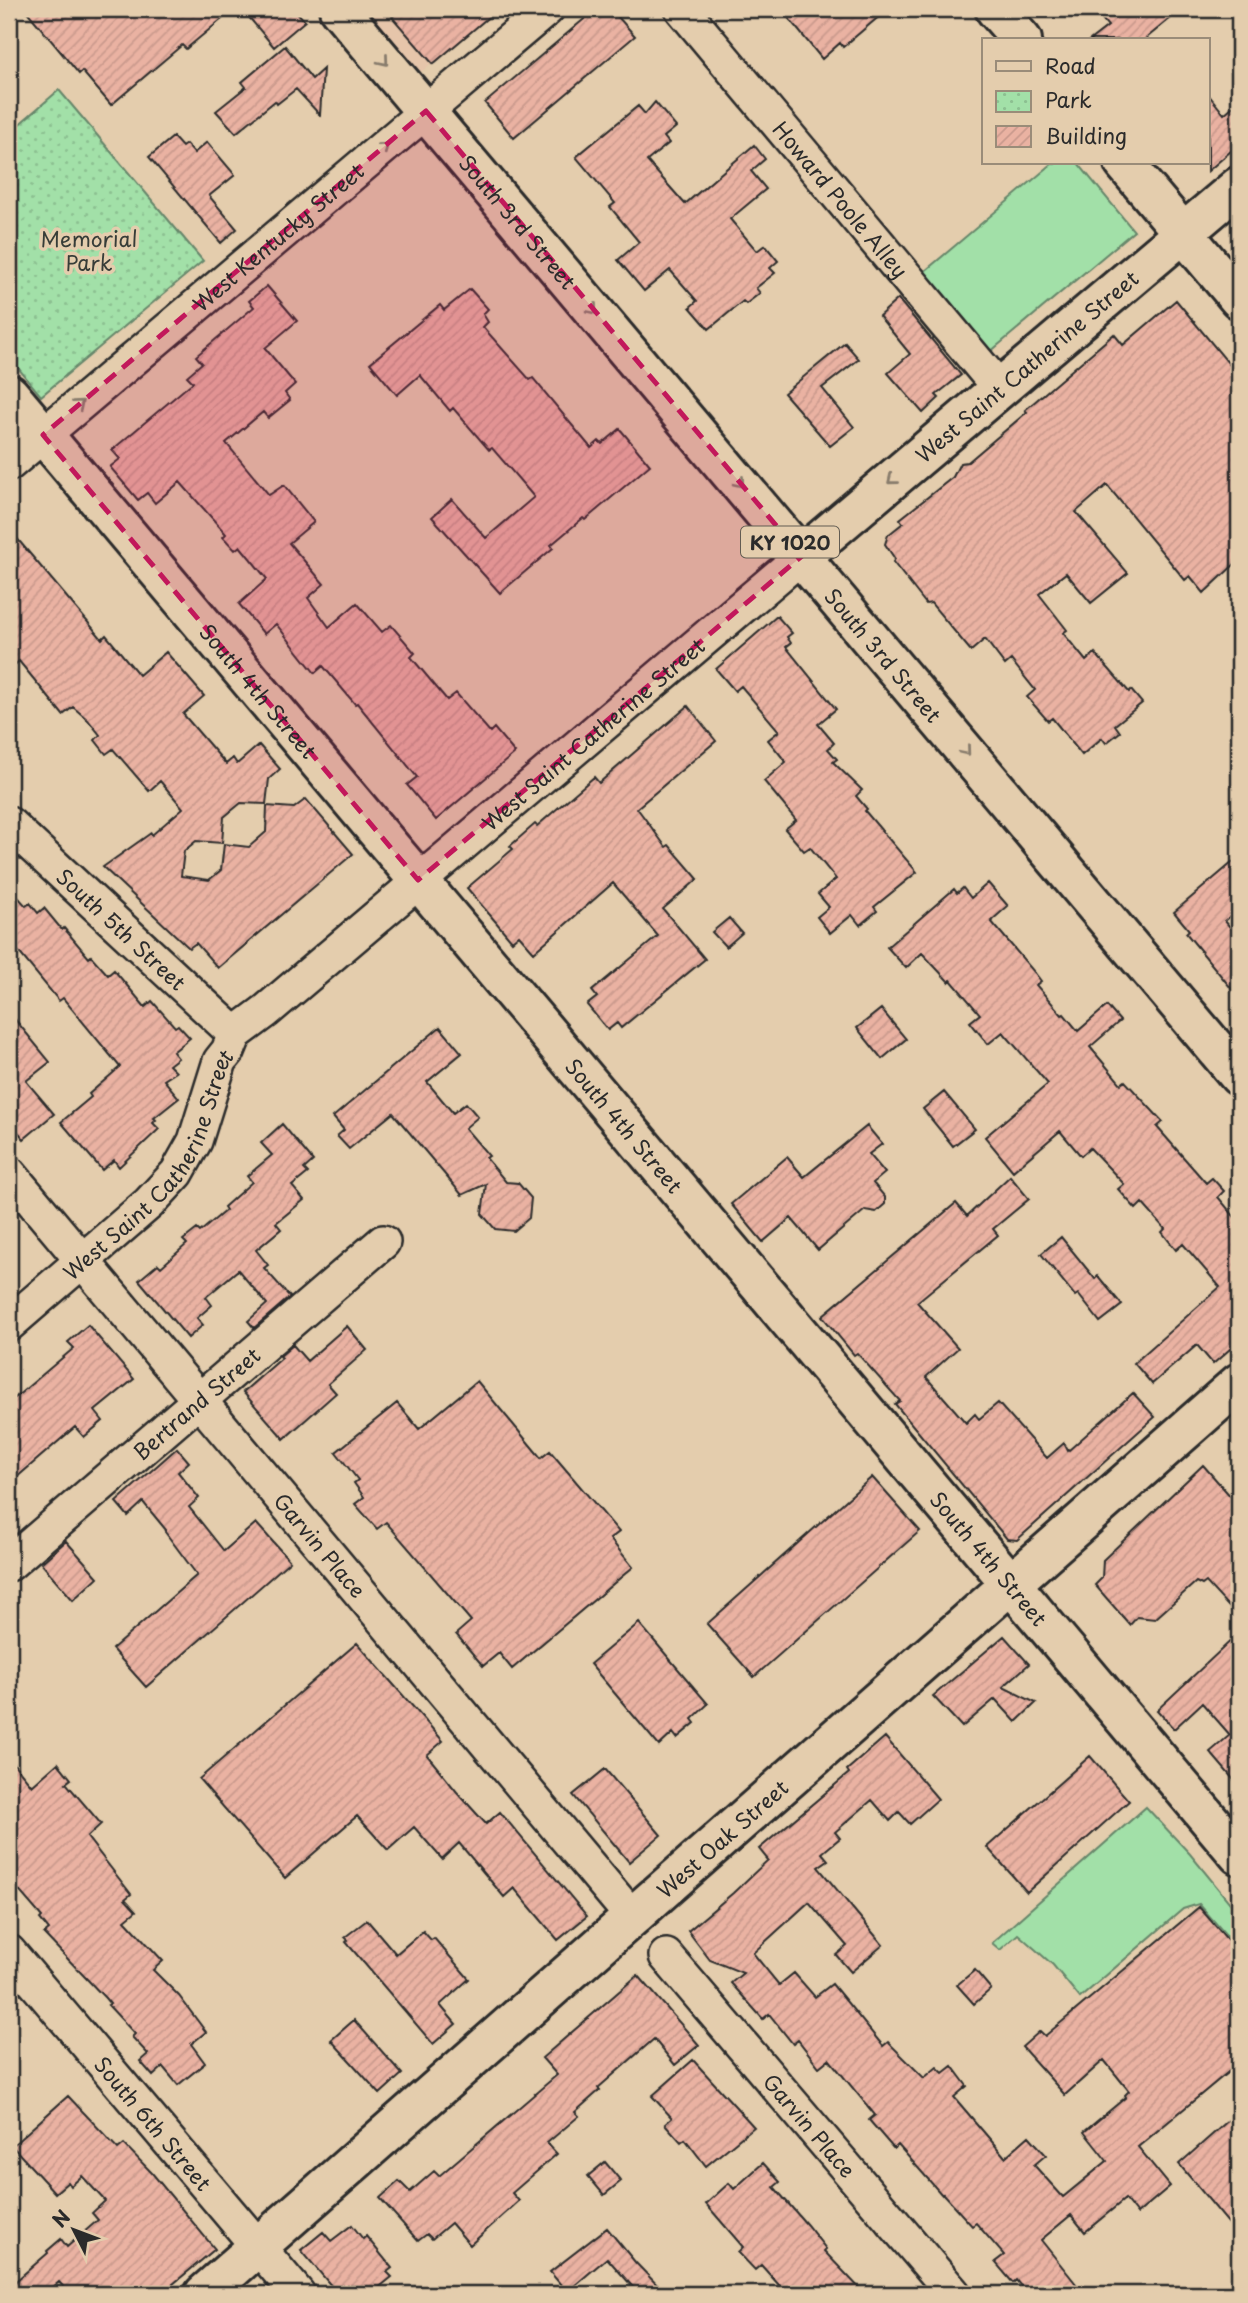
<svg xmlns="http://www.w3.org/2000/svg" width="1248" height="2303" font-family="'Playpen Sans',sans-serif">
<defs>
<pattern id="park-dots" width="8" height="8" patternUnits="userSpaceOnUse" patternTransform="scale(1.75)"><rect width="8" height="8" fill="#a2e0a8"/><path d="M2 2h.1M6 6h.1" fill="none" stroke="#8cc091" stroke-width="1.8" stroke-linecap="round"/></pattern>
<pattern id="building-hatch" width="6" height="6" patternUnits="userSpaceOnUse" patternTransform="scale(1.75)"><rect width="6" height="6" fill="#eab2a2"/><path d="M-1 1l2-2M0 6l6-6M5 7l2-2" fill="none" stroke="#c9998c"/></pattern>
</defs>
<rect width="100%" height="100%" fill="#e4cdad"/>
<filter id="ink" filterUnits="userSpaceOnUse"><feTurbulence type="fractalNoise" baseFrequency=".0143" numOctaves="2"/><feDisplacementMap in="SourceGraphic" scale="14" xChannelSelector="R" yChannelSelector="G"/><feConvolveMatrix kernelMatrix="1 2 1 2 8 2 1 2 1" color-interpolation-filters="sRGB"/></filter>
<g filter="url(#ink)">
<path fill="#e6c5aa" d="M361,9h136l-76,63z"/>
<path fill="#a2e0a8" stroke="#66866a" stroke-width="2" d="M1053,163h25l56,68 -150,126 -66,-80z
M1146,1807l44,47 49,60v36l-40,-46 -16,5 -103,89 -27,-33 -35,-31 -18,16 -8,-7z"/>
<path fill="url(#park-dots)" stroke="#66866a" stroke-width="2" d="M59,90l144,171 -162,135 -32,-39v-224z"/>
<path fill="url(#building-hatch)" stroke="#2b2b2b" stroke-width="2" d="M25,9h209l-48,40 -4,-4 -71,60 -29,-34 -3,3z
M242,9h52l11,12 -31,26z
M402,9h96l-65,55 -41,-47z
M596,9h15l24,27 -121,102 -29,-35z
M781,9h107l-45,38 -3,-4 -18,16z
M1094,9h88l-38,31h-54l18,-14z
M285,46l27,33 11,-10 -3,46 -24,-26 -19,15 -2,-3 -39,32 -20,-22 30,-24 -4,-5z
M1208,94l16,20 15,-13v43l-31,27z
M655,102l21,25 -12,10 5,6 -22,18 38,43 69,-59 11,14 -14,12 15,18 -36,30 27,32 8,-6 13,16 -8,7 5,5 -19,15 4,5 -14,11 -3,-3 -34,28 -19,-22 7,-6 -27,-31 -26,21 -26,-31 21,-18 -29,-35 5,-4 -39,-46 62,-51 7,8z
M173,137l9,10 4,-3 8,9 13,-11 28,33 -26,21 28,33 -16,14 -72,-86z
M267,286l30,35 -32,27 30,36 -10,9 5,7 -22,18 -5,-6 -37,31 43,52 15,-10 30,37 -25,21 35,41 -16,14 21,29 28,-24 25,29 9,-7 24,28 -4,4 36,43 9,-7 34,39 4,-4 21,25 -79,67 -29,-35 10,-8 -60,-74 -2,1 -32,-38 -8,7 -39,-49 -12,10 -25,-30 28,-25 -27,-33 -5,4 -12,-13 3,-3 -46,-52 -25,21 -8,-10 -9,7 -28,-33 10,-8 -8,-9 81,-68 -6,-6 15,-13 -6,-7 58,-49 -5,-6z
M470,289l18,20 -5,5 5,8 -5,5 47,53 3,-2 58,70 8,-7 3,3 18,-15 30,36 -65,55 -2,-2 -32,27 2,3 -53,45 -68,-76 20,-18 34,39 48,-41 -42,-49 -3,2 -36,-42 -3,3 -30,-36 -23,20 -27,-32 70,-58 4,5z
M898,299l63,76 -25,20 3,3 -16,15 -35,-40 22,-19 -31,-38z
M1176,300l63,76v184l-35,33 -14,-17 -5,4 -78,-95 -31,27 52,61 -37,30 -25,-30 -27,21 28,36 -4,3 23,28 9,-8 34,39 2,-2 11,13 -27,22 5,7 -14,11 -4,-5 -20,17 -30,-37 -4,3 -21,-24 8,-7 -24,-30 -6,5 -20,-26 -14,12 -40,-48 -5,1 -33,-42 2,-3 -10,-15 3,-9 15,-12 -3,-4 53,-42 7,-14 8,-1 59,-50 -2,-2 89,-76 9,11z
M845,343l14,16 -37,29 32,39 -24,19 -46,-53z
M9,529l93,110 4,-4 33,40 27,-23 38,44 -21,18 43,50 7,-6 4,6 22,-19 21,24 -11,10 -3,25 -25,-1 -17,14 -2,26 -26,-2 -12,10 -3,25 28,4 12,-10 3,-26 25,3 17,-15 1,-26 27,2 12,-9 47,55 -135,114 -22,-25 -7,5 -86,-81 48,-34 1,2 31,-27 -23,-27 -11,10 -36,-42 -7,5 -11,-14 5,-5 -12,-15 -15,-13 -10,8 -44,-54 -10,9z
M777,616l15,17 -5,4 4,6 -5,4 50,62 -18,15 16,19 -6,6 9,10 -4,3 29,28 -6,6 11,13 -2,2 52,61 -43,35 3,4 -17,14 -8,-10 -22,18 -13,-16 12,-10 -11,-13 18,-15 -26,-32 -6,4 -19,-22 11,-9 -32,-39 22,-19 -18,-22 11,-9 -38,-45 -6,5 -19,-22z
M688,706l28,35 -79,67 29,39 3,-2 29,34 -35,30 42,50 -84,69 -4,-5 -9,7 -21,-25 10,-8 -5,-6 66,-55 -45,-53 -79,69 -15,-17 -7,6 -45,-53 46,-39 -3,-3 25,-22 2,2 57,-49 5,6z
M1239,857v52l-14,12 14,17v60l-53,-65 3,-3 -15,-18z
M988,883l20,23 -17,15 44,52 6,8 -5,4 26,30 2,-1 14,17 29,-25 13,15 -30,26 31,37 4,-3 38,41 -6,5 49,56 6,-5 12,13 -6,6 21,25v119l-26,23 -16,-19 -45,39 -18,-21 86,-76 -37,-43 -7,6 -14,-18 3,-3 -23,-26 -6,6 -18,-20 6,-5 -34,-36 -9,8 -21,-25 -47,40 -28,-34 63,-53 -45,-52 -15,12 -18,-22 10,-8 -29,-34 -2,2 -27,-29 -16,15 -19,-21 67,-58 3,4 6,-5 8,10z
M9,887l17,19 4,-3 8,10 6,-5 18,22 2,-2 25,30 2,-2 17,19 6,-5 31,37 7,-6 23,26 3,-2 12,13 -17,14 5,6 -9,7 7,7 -12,8 15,18 -25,20 2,2 -3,3 6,6 -40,38 -5,-7 -12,10 -41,-48 30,-25 -2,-3 31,-27 -57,-69 -4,3 -41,-50 -9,8z
M729,918l13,15 -16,14 -14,-15z
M881,1009l25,30 -24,20 -25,-31z
M9,1012l41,50 -24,19 28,33 -30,25 -15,-18z
M440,1027l22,26 -35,29 26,31 13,-10 12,14 -13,11 24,28 -3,2 20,24 12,1 13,15 -2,20 -15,13 -19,-2 -13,-15 4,-30 -24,11 -69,-82 -44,36 -12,-13 7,-6 -11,-13z
M944,1092l31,37 -22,17 -30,-37z
M282,1124l31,37 -9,8 4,4 -16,13 12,14 -28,23 5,6 -25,21 12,15 -4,3 26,29 -36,31 -6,-7 19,-17 -29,-34 -32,27 6,8 -15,13 6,7 -15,13 -49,-58 19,-16 3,3 26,-23 -4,-4 14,-11 3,3 26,-22 -2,-3 28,-25 -5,-6 25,-21 -11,-12z
M867,1126l15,18 -13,10 16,19 -12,10 12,14v7l-9,8 -11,-2 -47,40 -27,-32 -28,24 -32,-38 56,-47 17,20z
M1010,1176l19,23 -36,30 5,6 -81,67 41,46 -32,29 40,46 9,-9 4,5 19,-16 49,55 17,-15 4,8 65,-58 22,24 -138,123 -10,-1 -112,-135 5,-3 -43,-48 -3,2 -32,-39 134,-113 11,13z
M1061,1237l34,42 3,-3 24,29 -22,17 -22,-28 -3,2 -34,-42z
M88,1325l46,54 -39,32 8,10 -19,16 -9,-10 -66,57v-81l65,-55 -6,-6z
M347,1326l20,24 -39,34 8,9 -52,46 -41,-47 39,-34 -2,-2 13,-11 14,16z
M477,1381l64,77 9,-7 69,81 -9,7 23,28 -121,102 -13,-16 -16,13 -27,-32 15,-13 -85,-99 -9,7 -22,-25 9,-7 -10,-14 4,-3 -22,-28 61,-49 22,26z
M177,1448l12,14 -11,10 21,26 -10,9 35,44 32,-28 34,38 -144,126 -34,-38 85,-74 -32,-43 1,-2 -23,-28 -15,14 -12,-14z
M1203,1465l36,41v112l-33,-36 -4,3 -6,-3 -41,37 -18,-2 -7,8 -35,-40 7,-7 1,-18z
M872,1477l48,54 -166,146 -47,-53z
M66,1541l32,36 -25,23 -32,-37z
M639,1623l69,81 -16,15 3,4 -18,15 -4,-5 -14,13 -69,-82z
M1239,1633v153l-29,-34 20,-17 -28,-32 -28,26 -17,-19z
M1004,1636l25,28 -26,23 33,16 -20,19 -21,-23 -33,28 -29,-31z
M357,1643l86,98 -16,14 30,37 29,32 14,-12 87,104 -29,24 -44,-52 -10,9 -45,-54 -17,16 -28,-32 -26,23 -31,-34 -72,62 -86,-99z
M885,1737l53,62 -28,25 -11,-12 -9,9 -18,-21 -37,32 5,6 -18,15 6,7 -10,7 65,78 -32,27 -15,-17 11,-9 -38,-44 -56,51 26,32 15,-12 21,24 17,-13 51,62 5,-4 36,36 13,-11 6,6 9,-7 15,20 -13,11 51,60 24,-21 17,19 -12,10 29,32 44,-36 -23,-29 42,-35 -1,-2 4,-4 -25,-31 -39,35 -43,-48 18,-16 5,5 154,-129 40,46v110l-101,84 32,39 -33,28 -12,-15 -40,33 -14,-17 -30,25 43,54h-57l-11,-14 -3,3 -18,-21 9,-7 -28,-32 -4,3 -29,-32 -1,1 -44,-50 -4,4 -25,-29 6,-5 -46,-56 -10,8 -21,-27 -5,4 -24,-30 -6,5 -32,-36 12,-10 -33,-13 -22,-29 45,-38 35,-33 -9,-11 90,-76 -2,-3z
M1090,1756l39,45 -102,91 -40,-45z
M9,1758l23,28 26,-23 13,16 -5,4 35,41 -14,13 44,57 -6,5 11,12 -11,9 38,41 -10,9 26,26 27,36 -15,12 14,19 -27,22 -15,-18 -10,9 -13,-15 8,-7 -16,-17 3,-3 -27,-29 2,-1 -5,-6 -61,-64 5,-4 -9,-11 2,-2 -33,-38z
M605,1769l56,66 -32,27 -56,-67z
M367,1920l29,34 27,-23 8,9 3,-2 35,41 -29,26 16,19 -23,20 -87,-102 2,-2 -3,-3z
M975,1970l16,19 -17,15 -17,-19z
M638,1975l61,70 -24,20 -21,-26 -56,49 2,2 -25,22 4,4 -32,27 10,11 -45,39 7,8 -49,44 -19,-22 -19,16 -5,-5 -9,7 -38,-43 19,-17 11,11 24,-21 5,5 118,-101 -15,-17z
M354,2020l48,54 -22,20 -49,-54z
M693,2060l61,67 -48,39 -21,-27 -4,3 -16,-18 7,-6 -20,-22z
M68,2096l50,53 6,-5 28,29 63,76 -54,45h-91l-11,-12 -14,12h-36v-7l39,-34 -1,-2 14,-12 6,8 31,-27 -6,-7 13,-12 -23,-25 -11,10 -3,-4 -13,11 -43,-47z
M1239,2111v125l-60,-72z
M605,2162l16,19 -17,14 -16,-19z
M763,2163l17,19 -6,5 33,38 19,24 -2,2 41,43h-78l-26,-29 -6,5 -17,-18 5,-5 -37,-43 23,-21 5,6z
M352,2225l11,14 3,-3 26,32 -5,4 5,5 -21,17h-33l-37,-44 22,-18 8,9z
M607,2228l28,34 31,32h-27l-32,-36 -40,34 -17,-20z"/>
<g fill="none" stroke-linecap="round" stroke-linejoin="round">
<defs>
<g id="minor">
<path id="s1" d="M682,9l318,380"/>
<path id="s2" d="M9,464l538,-455"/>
<path id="s3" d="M9,824l226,210"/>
<path id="s4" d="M9,1173l624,745"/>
<path id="s5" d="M9,1324l140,-121 28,-30 18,-32 25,-80 8,-10 7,-17 31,-23 536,-455"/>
<path id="s6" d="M9,1564l374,-322"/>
<path id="s7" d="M9,1952l289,342"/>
<path id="s8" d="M666,1956l288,338"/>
</g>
<g id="major">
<path id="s9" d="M339,9l900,1067"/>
<path d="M995,9l27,31"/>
<path d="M1124,163l115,136"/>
<path id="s10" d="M9,394l1230,1461"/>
<path id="s11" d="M802,556l437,-370"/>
<path id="s12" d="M204,2294l1035,-911"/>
</g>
</defs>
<use href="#minor" stroke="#2b2b2b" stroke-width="38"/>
<use href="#major" stroke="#2b2b2b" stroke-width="44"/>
<use href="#minor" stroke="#e4cdad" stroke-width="33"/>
<use href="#major" stroke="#e4cdad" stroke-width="38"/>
</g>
<defs><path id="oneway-chevron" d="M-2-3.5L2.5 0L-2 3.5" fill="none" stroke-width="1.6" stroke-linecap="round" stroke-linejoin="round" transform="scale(1.75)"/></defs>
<g stroke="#887c6c">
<use href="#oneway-chevron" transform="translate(384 61) rotate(50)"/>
<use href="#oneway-chevron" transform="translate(384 147) rotate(-40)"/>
<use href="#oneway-chevron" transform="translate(593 310) rotate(50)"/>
<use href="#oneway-chevron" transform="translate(79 404) rotate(-40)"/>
<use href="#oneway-chevron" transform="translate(892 480) rotate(141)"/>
<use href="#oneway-chevron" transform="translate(740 483) rotate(50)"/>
<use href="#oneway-chevron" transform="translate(966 751) rotate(50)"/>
</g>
</g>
<path fill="#c2185b" fill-opacity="0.2" stroke="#c2185b" stroke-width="5" stroke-dasharray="14 9" stroke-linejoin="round" d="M426,111l376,445 -384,324 -375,-445z"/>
<g text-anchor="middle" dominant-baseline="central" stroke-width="7" stroke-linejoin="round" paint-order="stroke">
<rect fill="#e4cdad" stroke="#625c52" stroke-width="2" x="741" y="526.5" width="98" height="31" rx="5"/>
<g font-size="19" font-weight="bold" fill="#2b2b2b">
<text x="790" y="542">KY 1020</text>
</g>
<g font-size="21" fill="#2b2b2b" stroke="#e4cdad">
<text stroke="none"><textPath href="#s1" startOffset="248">Howard Poole Alley</textPath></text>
<text stroke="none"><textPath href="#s9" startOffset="278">South 3rd Street</textPath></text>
<text stroke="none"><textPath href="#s2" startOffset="352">West Kentucky Street</textPath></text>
<text stroke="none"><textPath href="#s11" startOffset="294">West Saint Catherine Street</textPath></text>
<text stroke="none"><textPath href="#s9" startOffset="845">South 3rd Street</textPath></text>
<text stroke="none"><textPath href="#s10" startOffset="388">South 4th Street</textPath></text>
<text stroke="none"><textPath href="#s5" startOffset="845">West Saint Catherine Street</textPath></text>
<text stroke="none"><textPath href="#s3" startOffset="154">South 5th Street</textPath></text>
<text stroke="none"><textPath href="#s10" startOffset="956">South 4th Street</textPath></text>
<text stroke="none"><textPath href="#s5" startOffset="217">West Saint Catherine Street</textPath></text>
<text stroke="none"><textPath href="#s6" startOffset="247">Bertrand Street</textPath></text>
<text stroke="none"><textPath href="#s4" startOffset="485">Garvin Place</textPath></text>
<text stroke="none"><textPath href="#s10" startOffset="1522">South 4th Street</textPath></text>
<text stroke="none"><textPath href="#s12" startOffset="690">West Oak Street</textPath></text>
<text stroke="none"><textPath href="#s7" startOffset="224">South 6th Street</textPath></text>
<text stroke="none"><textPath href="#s8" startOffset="222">Garvin Place</textPath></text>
</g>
<g font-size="21" fill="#373d38" stroke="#e4cdad">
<text x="89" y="238">Memorial<tspan x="89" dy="24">Park</tspan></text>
</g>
</g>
<rect width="1248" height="2303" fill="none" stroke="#e4cdad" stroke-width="35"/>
<rect x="18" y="18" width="1213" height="2268" fill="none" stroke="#2b2b2b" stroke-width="2.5" filter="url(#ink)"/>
<rect x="982" y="38" width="228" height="126" fill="#e4cdad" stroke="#9a8c79" stroke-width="2"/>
<rect x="996" y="61" width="35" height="10" fill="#e4cdad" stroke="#9a8c79" stroke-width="2"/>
<text x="1045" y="74" font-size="21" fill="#2b2b2b">Road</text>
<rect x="996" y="91" width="35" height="21" fill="url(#park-dots)" stroke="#9a8c79" stroke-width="2"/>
<text x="1045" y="108" font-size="21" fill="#2b2b2b">Park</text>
<rect x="996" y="126" width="35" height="21" fill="url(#building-hatch)" stroke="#9a8c79" stroke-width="2"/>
<text x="1045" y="144" font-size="21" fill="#2b2b2b">Building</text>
<g transform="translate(74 2230) rotate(312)" stroke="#e4cdad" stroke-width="5" paint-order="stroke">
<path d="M0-5L12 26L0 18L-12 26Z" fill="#2b2b2b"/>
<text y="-10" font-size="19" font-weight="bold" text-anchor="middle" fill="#2b2b2b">N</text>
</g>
</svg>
